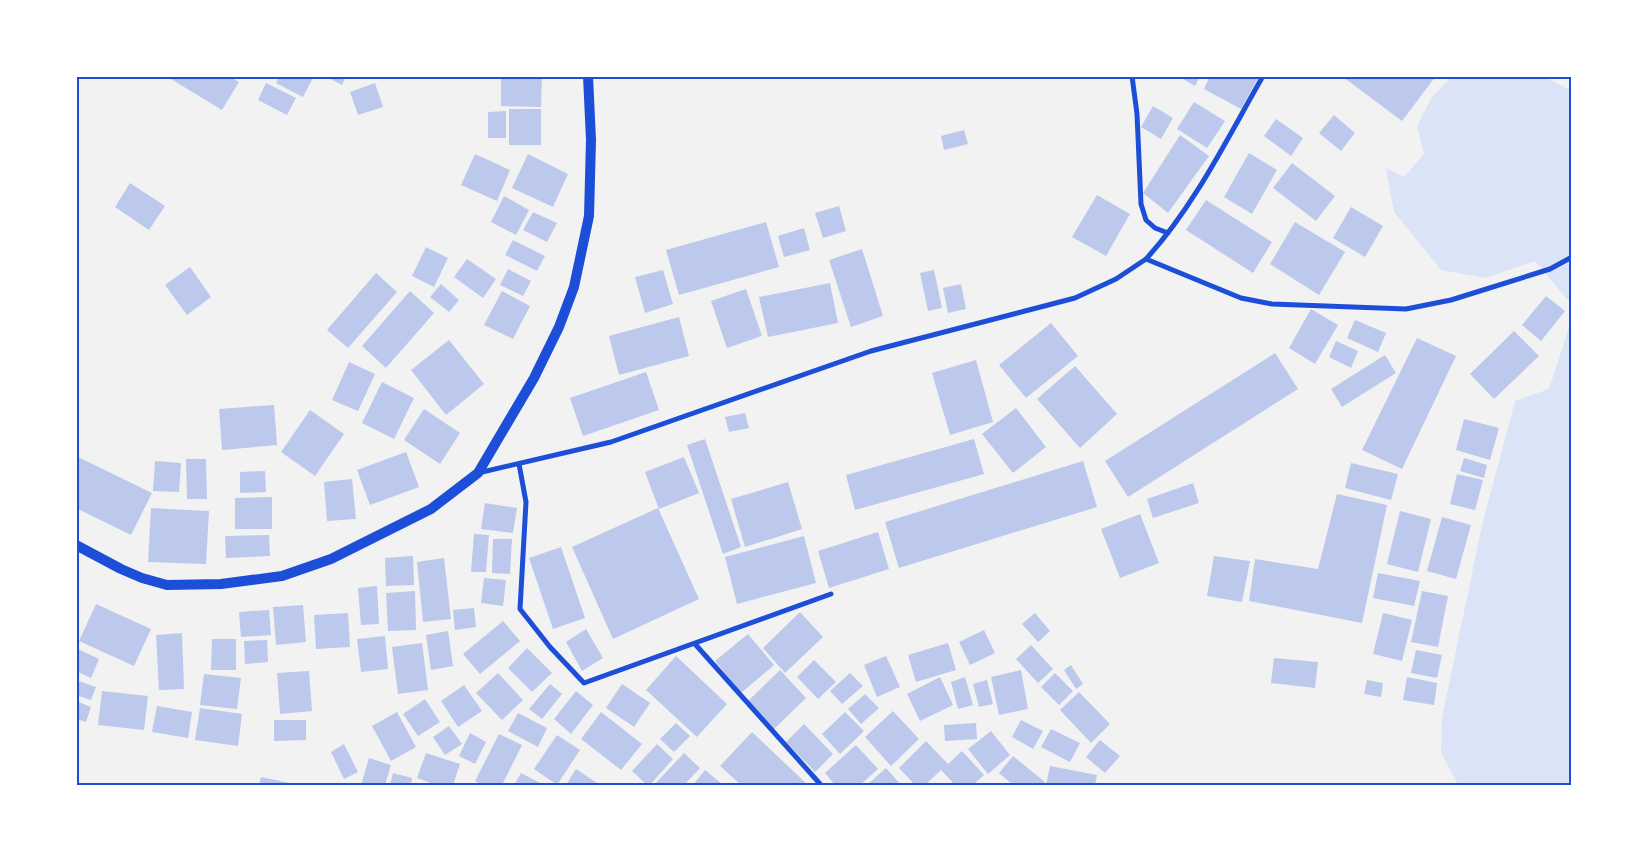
<svg xmlns="http://www.w3.org/2000/svg" width="1648" height="861" font-family="'DejaVu Sans',sans-serif">
<rect width="100%" height="100%" fill="#f2f2f2"/>
<path fill="#dbe4f7" d="M1452,76h91l29,15v214l-37,-44 -50,17 -44,-8 -47,-58 -8,-44 18,9 20,-23 -7,-28 15,-29z
M1572,318v467h-114l-17,-33 1,-34 40,-193 33,-124 34,-12z"/>
<path fill="#bdc9ec" d="M166,76h63l10,6 -17,28z
M280,76h34l-11,21 -27,-14z
M325,76h21l-4,9z
M501,76h41l-1,31 -40,-1z
M1178,76h22l-5,10z
M1210,76h49l-18,33 -37,-20z
M1343,76h93l-34,45 -59,-44z
M266,83l30,15 -9,17 -29,-15z
M375,83l8,24 -25,8 -8,-23z
M1194,102l31,19 -18,27 -30,-19z
M1153,106l20,12 -12,21 -20,-12z
M509,109h32v36h-32z
M506,111v27h-18v-26z
M1334,115l21,18 -14,18 -22,-18z
M1276,119l27,19 -12,18 -27,-20z
M964,130l4,14 -24,6 -3,-14z
M1180,135l29,21 -41,57 -25,-20z
M1249,153l28,17 -25,44 -28,-17z
M475,154l35,16 -13,31 -36,-16z
M528,154l40,20 -15,33 -41,-19z
M1292,163l43,33 -19,25 -43,-33z
M130,183l35,23 -16,24 -34,-23z
M1097,195l33,19 -24,42 -34,-19z
M504,196l25,14 -13,25 -25,-13z
M1206,200l66,42 -19,31 -67,-43z
M839,206l7,25 -23,7 -8,-25z
M1351,207l32,19 -18,31 -32,-19z
M533,212l24,11 -10,19 -24,-12z
M766,222l13,45 -100,28 -13,-45z
M1295,222l50,30 -26,43 -49,-31z
M804,228l6,22 -26,7 -6,-21z
M513,240l32,16 -8,15 -32,-16z
M426,247l22,11 -14,29 -22,-11z
M862,249l21,67 -32,11 -22,-67z
M467,259l29,20 -13,19 -29,-21z
M190,267l21,30 -24,18 -22,-30z
M508,269l23,12 -8,15 -23,-11z
M663,270l10,34 -28,9 -10,-36z
M934,270l8,38 -14,3 -8,-38z
M376,273l21,19 -49,56 -21,-18z
M830,283l8,40 -70,14 -9,-40z
M441,284l18,16 -10,12 -19,-15z
M961,284l5,25 -18,4 -5,-25z
M746,289l16,47 -35,12 -16,-47z
M410,291l24,22 -48,55 -24,-22z
M502,291l28,15 -17,33 -29,-14z
M1546,296l19,15 -24,30 -19,-16z
M1311,309l27,16 -23,39 -26,-16z
M679,317l10,39 -70,19 -10,-39z
M1355,320l31,13 -8,19 -31,-14z
M1051,323l27,33 -52,42 -27,-33z
M1514,331l25,25 -45,43 -24,-25z
M1417,338l39,18 -54,113 -40,-19z
M449,340l35,44 -38,31 -35,-45z
M1336,341l22,10 -7,17 -22,-11z
M1275,353l23,36 -170,108 -23,-36z
M1385,355l11,18 -54,34 -11,-18z
M976,360l17,62 -43,13 -18,-62z
M349,362l26,12 -17,37 -26,-11z
M1075,366l42,48 -37,34 -43,-49z
M646,372l13,38 -76,26 -13,-38z
M382,382l32,16 -20,41 -32,-16z
M274,405l3,40 -55,5 -3,-41z
M1016,408l30,39 -33,26 -31,-39z
M424,409l36,24 -20,31 -36,-24z
M310,410l34,24 -29,42 -34,-24z
M745,413l4,15 -20,4 -4,-15z
M1464,419l35,9 -9,32 -34,-10z
M705,439l36,108 -18,7 -36,-109z
M974,439l10,35 -129,36 -9,-35z
M406,452l13,35 -49,18 -13,-35z
M76,456l76,37 -21,42 -55,-27z
M684,457l15,36 -40,16 -14,-37z
M1464,458l23,7 -3,13 -24,-7z
M186,459h20l1,40h-20z
M155,461l26,2 -2,29 -26,-1z
M1083,461l14,46 -198,61 -14,-46z
M1351,463l47,11 -7,26 -46,-12z
M265,471l1,21 -26,1v-21z
M1457,474l26,6 -8,30 -25,-6z
M352,479l4,40 -29,2 -3,-39z
M788,482l14,47 -57,18 -14,-48z
M1193,483l6,20 -46,15 -6,-19z
M1337,494l50,11 -25,118 -113,-22 6,-42 63,10z
M272,497v32h-37v-31z
M485,503l32,5 -4,25 -32,-4z
M151,508l58,3 -3,53 -58,-2z
M658,508l41,91 -86,40 -41,-92z
M1400,511l31,8 -13,53 -31,-8z
M1140,514l19,49 -39,15 -19,-49z
M1442,517l29,8 -15,54 -29,-8z
M878,532l11,37 -60,19 -11,-37z
M474,534l15,1 -3,37h-15z
M269,535l1,21 -44,2 -1,-22z
M804,536l12,47 -79,21 -12,-47z
M493,539h19l-2,35 -18,-1z
M561,547l24,71 -32,11 -24,-71z
M413,556l1,29 -28,1 -1,-28z
M1214,556l36,5 -8,41 -35,-6z
M444,558l7,61 -28,3 -6,-60z
M1378,573l42,8 -6,25 -41,-8z
M484,578l22,2 -3,26 -22,-3z
M377,586l2,38 -18,1 -3,-37z
M415,591l1,39 -28,1 -2,-38z
M1422,591l26,5 -10,51 -27,-5z
M96,604l55,25 -17,37 -55,-25z
M303,605l3,37 -30,3 -3,-38z
M474,608l2,19 -21,3 -2,-20z
M269,610l2,25 -30,2 -2,-25z
M800,612l23,25 -38,36 -22,-25z
M348,613l2,34 -34,2 -2,-34z
M1035,613l15,18 -12,11 -16,-18z
M1383,613l29,7 -10,41 -29,-7z
M503,621l17,20 -40,33 -17,-20z
M586,629l17,29 -21,13 -16,-29z
M984,630l11,23 -25,12 -11,-23z
M448,631l5,35 -22,4 -5,-35z
M182,633l2,56 -25,1 -3,-55z
M748,634l26,31 -33,28 -26,-32z
M385,636l3,33 -27,3 -4,-33z
M212,639h24v31h-25z
M267,640l1,22 -23,2 -1,-23z
M422,643l6,47 -30,4 -6,-47z
M948,643l8,27 -40,12 -8,-27z
M1031,645l22,24 -15,14 -22,-24z
M76,648l23,11 -8,19 -15,-7z
M527,648l25,25 -20,19 -24,-24z
M1416,650l26,5 -5,23 -26,-5z
M676,656l51,48 -30,33 -51,-47z
M886,656l14,31 -23,10 -13,-32z
M1274,658l44,4 -3,26 -44,-5z
M814,660l22,22 -18,17 -21,-22z
M1071,665l12,19 -7,5 -12,-19z
M780,670l26,28 -32,31 -26,-28z
M1021,670l7,39 -29,6 -8,-38z
M309,671l3,40 -32,3 -3,-41z
M498,673l25,27 -21,20 -26,-27z
M850,673l13,13 -21,18 -12,-13z
M1055,673l18,18 -14,14 -18,-18z
M204,674l37,4 -4,31 -37,-4z
M940,677l13,28 -33,16 -13,-27z
M965,677l8,28 -15,4 -7,-27z
M1407,677l30,6 -3,22 -31,-5z
M76,680l20,7 -5,13 -15,-5z
M987,680l6,24 -14,3 -6,-23z
M1367,680l16,3 -2,14 -17,-3z
M550,684l12,10 -20,25 -13,-10z
M622,684l28,19 -16,24 -28,-19z
M464,685l18,26 -24,16 -17,-26z
M102,691l46,5 -4,34 -46,-5z
M576,691l17,14 -22,29 -17,-15z
M1079,692l31,32 -19,19 -31,-33z
M865,694l14,14 -18,16 -13,-15z
M425,699l15,23 -22,14 -15,-22z
M76,701l15,6 -5,15 -10,-3z
M157,706l35,6 -4,26 -36,-6z
M200,708l42,6 -4,32 -43,-6z
M893,711l26,28 -28,27 -26,-29z
M397,712l19,35 -25,14 -19,-35z
M601,712l41,32 -21,26 -40,-31z
M845,712l19,19 -24,23 -18,-20z
M518,713l29,15 -9,19 -30,-16z
M274,720h32v20l-32,1z
M1021,720l22,11 -10,18 -21,-12z
M676,723l14,13 -16,16 -14,-13z
M976,723l1,16 -32,2 -1,-16z
M804,724l29,30 -18,18 -29,-30z
M449,726l13,18 -17,11 -12,-18z
M1051,729l29,14 -10,19 -29,-15z
M991,731l19,24 -22,19 -20,-25z
M752,732l56,53h-67l-21,-19z
M470,733l16,9 -11,22 -16,-8z
M499,734l23,11 -20,40h-20l-7,-4z
M557,735l23,15 -23,35 -23,-16z
M1100,740l20,16 -15,17 -19,-16z
M926,741l22,23 14,-13 22,24 -11,10h-18l-14,-15 -16,15h-10l-16,-17z
M344,744l14,28 -14,7 -13,-27z
M657,744l16,15 -23,26h-3l-15,-14z
M856,745l22,24 -18,16h-25l-10,-12z
M426,753l34,11 -7,21h-17l-19,-7z
M684,753l16,15 -16,17h-30z
M1013,756l32,26 -2,3h-30l-14,-12z
M369,758l22,7 -6,20h-24z
M1050,766l47,9 -2,10h-49z
M886,768l15,17h-34z
M576,769l21,14 -2,2h-29z
M705,770l18,15h-30z
M393,773l19,5 -1,7h-21z
M521,773l23,12h-30z
M261,777l34,7v1h-36z"/>
<g fill="none" stroke-linecap="round" stroke-linejoin="round">
<path stroke="#1d4ed8" stroke-width="5" d="M1132,76l5,38 4,90 5,16 9,8 13,5
M1146,259c48,-52 82,-122 117,-183
M519,464l7,38 -6,107 30,38 34,36 247,-89
M478,473l133,-31 260,-91 204,-53 41,-19 30,-20 95,39 31,6 134,5 45,-9 99,-31 22,-12
M695,644l126,141"/>
<path stroke="#1d4ed8" stroke-width="10" d="M76,545l45,24 21,9 25,7 54,-1 61,-8 49,-17 100,-50 47,-36 56,-95 25,-51 15,-40 15,-71 2,-76 -3,-64"/>
</g>
<rect width="1648" height="861" fill="none" stroke="#ffffff" stroke-width="155"/>
<rect x="78" y="78" width="1492" height="706" fill="none" stroke="#1d4ed8" stroke-width="2"/>
</svg>
